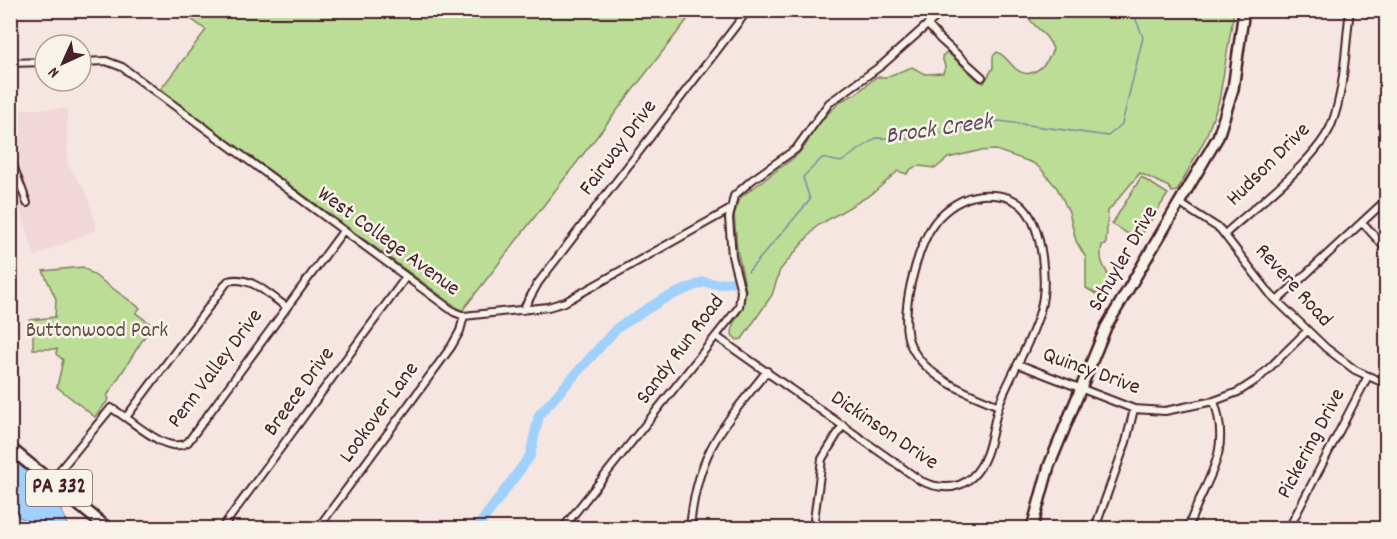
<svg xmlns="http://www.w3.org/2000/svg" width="1397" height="539" font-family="Dekko,sans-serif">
<rect width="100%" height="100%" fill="#f5e6e2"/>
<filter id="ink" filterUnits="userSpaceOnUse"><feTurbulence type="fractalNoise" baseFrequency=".0167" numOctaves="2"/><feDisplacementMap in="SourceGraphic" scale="12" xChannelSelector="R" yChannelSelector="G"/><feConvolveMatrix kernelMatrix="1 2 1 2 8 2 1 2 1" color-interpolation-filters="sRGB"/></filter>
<g filter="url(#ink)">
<path fill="#f2d7da" d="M10,109h57l1,56 19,28 10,37 -62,26 -24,-78z"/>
<path fill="#bbdd96" stroke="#827e60" stroke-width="1.5" d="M180,11h514l-232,300 -302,-221 46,-60z
M1024,11h210l-15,90 -13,36 -29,54 -5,1 -3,-5 -29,-14 -32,38 -2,34h-4c-4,17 3,23 11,38l-17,11 -10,-6v-30l-10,-17 -7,-29 -12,-24 -16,-19 -8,-6 -37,-13 -18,1 -30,7 -12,10c-14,-1 -21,-6 -29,6l-9,-3 -26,23 -55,32 -37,44 -8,25 -30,44 -5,1 -5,-5 1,-11 10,-16 3,-18 -9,-41 -3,-35 7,-17 55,-41 9,-10 13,-23 23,-22 16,-8 19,-16h10l26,-10 13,7 18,-1 2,-6 -3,-11 5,-4 32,29 5,2 9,-15v-12l4,-4c8,3 12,11 19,17 16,13 32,-6 37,-20 -6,-17 -22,-23 -29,-38z
M1141,177l27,17 -30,46 -26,-16z
M83,267l57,41 -4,5 16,12 -45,71 2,3 -14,18 -38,-30 6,-27 -7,-6 1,-5h-24v-23l-4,-6 26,-3 1,-18 -13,-28z"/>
<path fill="#9fd1fc" stroke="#7d8aa8" stroke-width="1.5" d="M10,457l23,18 1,10c12,12 33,23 33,43 -22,1 -38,-3 -56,-17z"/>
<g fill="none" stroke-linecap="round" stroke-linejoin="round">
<path stroke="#7d8aa8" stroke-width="1.5" d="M748,272l62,-72 -7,-23 19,-19 19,4 35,-24 35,1 88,-18 109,15 14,-12 21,-87 -11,-27"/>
<path stroke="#9fd1fc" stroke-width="10" d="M477,528l53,-72 9,-41 78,-87 46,-29 40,-17 15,2 13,-2"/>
<defs>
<path id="street" d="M928,25l12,14 42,38
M81,62l25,-1 16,6 332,245 10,4 84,-9 17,-5 164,-92
M10,63l35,-1
M10,157l17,46
M1179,203l41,26 51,66 55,53 29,22 31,14
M1362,222l24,27
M1225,234c29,-27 94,-75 107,-111 13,-34 13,-76 18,-113
M1277,301l109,-101
M523,310l15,-27 210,-273
M717,337l204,144c18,8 36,10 51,-4 20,-19 19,-50 28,-75 12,-30 31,-59 40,-91 8,-26 3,-84 -17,-104 -11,-11 -27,-13 -42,-12 -18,2 -35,13 -46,27 -18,24 -38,97 -24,124 15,32 58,48 88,60
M1018,364l116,45 31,2 49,-10 24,-9 20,-13 49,-48
M127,416l101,-135c22,-6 40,13 57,25
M51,481l60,-73c20,10 56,49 77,34l155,-211
M222,528l184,-251
M318,528l133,-181 9,-16 4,-15
M563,528l176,-221 2,-16 -9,-35 -3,-38 5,-22 18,-16 44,-31 33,-46 53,-38 62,-55
M690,528c7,-75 31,-100 77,-157
M813,528l9,-69 21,-34
M1095,528l31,-86 8,-33
M1188,528c16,-49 45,-71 26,-127
M1289,528l79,-152"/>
<path id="secondary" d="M1032,528l17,-62 57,-139 112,-190 15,-48 11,-79"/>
<path id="primary" d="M10,448l97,80"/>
</defs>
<use href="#street" stroke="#4a1f2b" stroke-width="10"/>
<use href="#secondary" stroke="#4a1f2b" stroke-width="14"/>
<use href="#primary" stroke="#4a1f2b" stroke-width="15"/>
<use href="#street" stroke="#f7f3e8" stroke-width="6"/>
<use href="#secondary" stroke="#f7f3e8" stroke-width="9"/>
<use href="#primary" stroke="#f7f3e8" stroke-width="10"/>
</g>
</g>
<g text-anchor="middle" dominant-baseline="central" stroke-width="5" stroke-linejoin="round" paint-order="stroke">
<rect fill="#f7f3e8" stroke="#7e5f64" stroke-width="1.5" x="26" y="470" width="66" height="36" rx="4.5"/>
<g font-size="21" font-weight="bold" fill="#4a1f2b">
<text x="59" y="488">PA 332</text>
</g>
<g font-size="22" fill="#4a1f2b" stroke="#f7f3e8">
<text transform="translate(619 148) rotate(-53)">Fairway Drive</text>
<text transform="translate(1269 165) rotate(-45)">Hudson Drive</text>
<text transform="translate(388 242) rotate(36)">West College Avenue</text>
<text transform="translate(1124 259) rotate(-60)">Schuyler Drive</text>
<text transform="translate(1293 286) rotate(48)">Revere Road</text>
<text transform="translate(681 350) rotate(-53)">Sandy Run Road</text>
<text transform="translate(216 369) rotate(-53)">Penn Valley Drive</text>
<text transform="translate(1091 372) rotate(20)">Quincy Drive</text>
<text transform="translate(300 392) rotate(-54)">Breece Drive</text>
<text transform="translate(380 413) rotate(-54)">Lookover Lane</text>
<text transform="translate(884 431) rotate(34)">Dickinson Drive</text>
<text transform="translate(1312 444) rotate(-62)">Pickering Drive</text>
</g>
<g font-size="22" fill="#664e46" stroke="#f7f3e8">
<text x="97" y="331">Buttonwood Park</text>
</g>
<g font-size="24" font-style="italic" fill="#5f4c5f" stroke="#f7f3e8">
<text transform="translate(939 130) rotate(-8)">Brock Creek</text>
</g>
</g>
<rect width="1397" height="539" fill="none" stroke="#f7f3e8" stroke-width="36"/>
<rect x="18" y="18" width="1361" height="503" fill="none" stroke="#4a1f2b" stroke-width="2" filter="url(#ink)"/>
<g transform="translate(63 63) rotate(225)"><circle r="28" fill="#f7f3e8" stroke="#b29e9c" stroke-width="1.5"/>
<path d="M0-4.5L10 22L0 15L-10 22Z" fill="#4a1f2b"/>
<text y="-9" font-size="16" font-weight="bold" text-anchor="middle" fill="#4a1f2b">N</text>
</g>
</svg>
